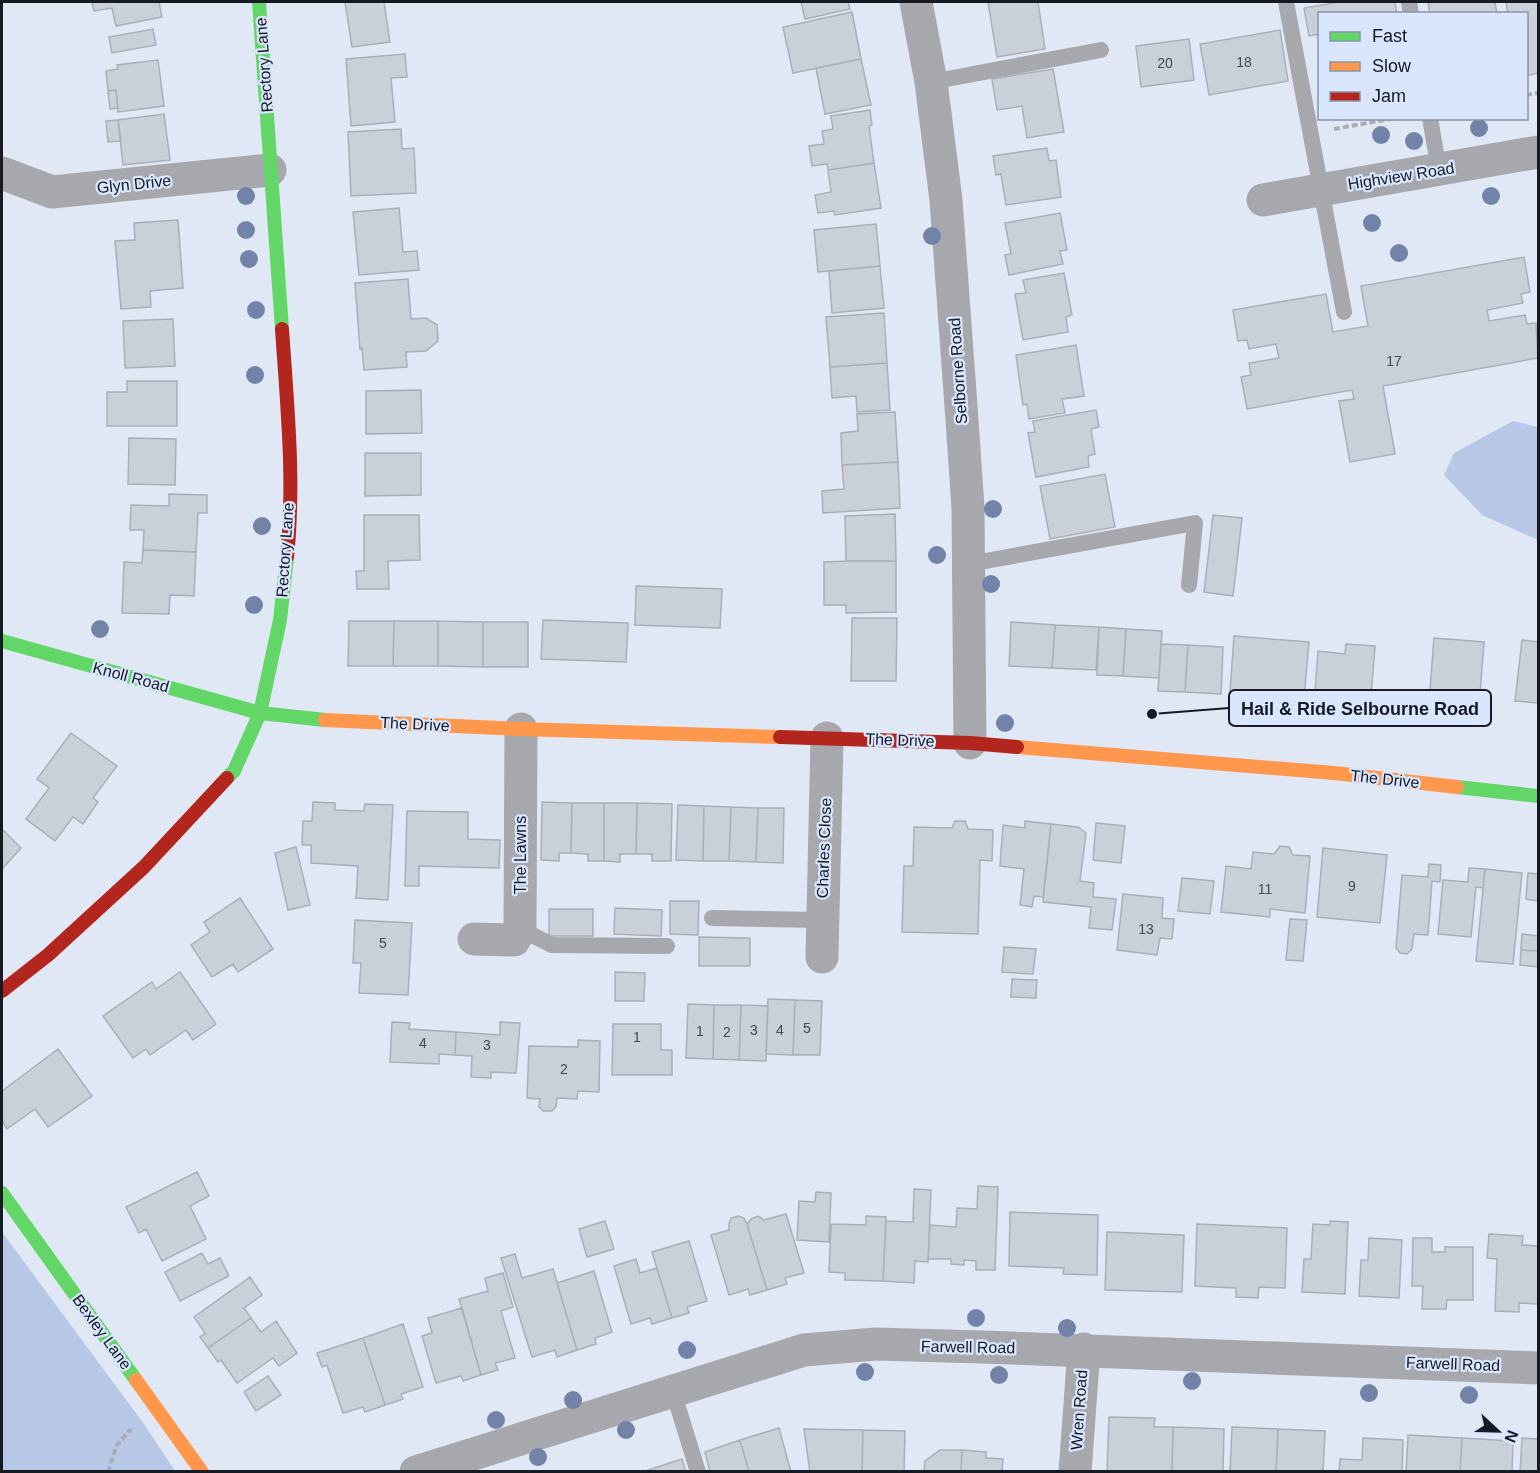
<svg xmlns="http://www.w3.org/2000/svg" width="1540" height="1473" font-family="Helvetica,sans-serif">
<rect width="100%" height="100%" fill="#e1e8f5"/>
<path fill="#b7c8e7" d="M1513,421l25,6v113l-56,-25 -38,-40 10,-22z
M2,1232l142,192 31,47h-173z"/>
<path fill="#cad0da" stroke="#a9aeb8" stroke-width="1.5" d="M92,2h67l3,15 -46,9 -4,-18 -18,3z
M345,2h39l6,40 -38,5z
M801,2h47l2,7 -45,10z
M988,2h50l7,47 -48,8z
M1339,2h56l2,12h-77v20l-11,2 -5,-28z
M1428,2h67l2,12h-67z
M1506,2h32v71l-12,3v-62h-18z
M852,12l9,47 -68,14 -10,-46z
M153,29l3,16 -44,8 -3,-16z
M1280,30l8,51 -79,14 -9,-51z
M1189,39l5,41 -53,7 -5,-41z
M405,54l2,23 -16,1 4,44 -44,4 -5,-67z
M861,59l10,46 -46,9 -9,-46z
M158,60l6,46 -46,6 -2,-22 -8,1 -2,-20 12,-2 -1,-4z
M1053,69l11,63 -37,6 -5,-32 -25,4 -5,-31z
M116,90l2,18 -8,1 -2,-18z
M870,110l2,15 -3,1 5,37 -46,7 -1,-6 -15,2 -3,-20 15,-2 -2,-13 11,-2 -2,-13z
M164,114l6,46 -47,5 -5,-45z
M118,120l3,21 -13,1 -2,-21z
M401,129l1,20 12,-1 2,45 -65,3 -3,-64z
M1047,148l2,13 7,-1 5,37 -55,8 -5,-31 -5,1 -3,-19z
M874,163l7,45 -46,7 -1,-4 -16,2 -3,-18 16,-3 -3,-22z
M399,208l4,44 14,-1 2,19 -60,5 -6,-63z
M1060,213l7,37 -7,1 3,13 -54,11 -4,-20 6,-1 -6,-31z
M178,220l5,68 -33,3 1,16 -30,2 -6,-68 20,-1 -1,-17z
M876,224l4,42 -62,6 -4,-42z
M1524,257l6,35 -9,2 2,9 -36,7 2,11 36,-6 2,9 9,-1 2,35 -155,28 12,68 -45,8 -11,-61 15,-2 -2,-9 -105,19 -6,-32 10,-2 -2,-12 30,-5 -3,-14 -27,5 -2,-9 -9,1 -5,-31 93,-16 7,38 35,-6 -7,-40z
M880,266l4,42 -52,5 -3,-42z
M1064,273l8,42 -6,2 2,15 -45,8 -8,-46 11,-1 -3,-13z
M408,279l3,40 15,-1 11,7 1,16 -12,10 -20,1 1,15 -43,3 -2,-22 -2,1 -5,-66z
M884,313l3,50 -57,4 -4,-50z
M173,319l2,47 -50,2 -2,-47z
M1076,345l8,51 -22,3 3,14 -36,6 -2,-15 -4,1 -7,-50z
M887,363l3,47 -33,2 -1,-16 -24,2 -2,-31z
M127,381h50v45h-70v-34h20z
M421,390l1,43 -56,1v-43z
M1096,410l3,17 -8,2 4,25 -7,2 1,11 -53,10 -8,-44 7,-1 -2,-11z
M895,412l3,50 -56,3 -1,-32 17,-2 -1,-17z
M129,438l47,1 -1,46 -47,-1z
M365,453h56v42l-56,1z
M898,462l2,46 -77,5 -1,-22 22,-2 -2,-24z
M1105,474l10,53 -65,12 -10,-53z
M169,494l38,1v18h-9l-2,39 -53,-2 1,-20h-14l1,-25 38,1z
M895,514l1,47h-50l-1,-45z
M364,515h55l1,45 -32,1 1,28h-32l-1,-18h8z
M1213,515l29,3 -9,78 -29,-4z
M143,550l53,2 -2,44 -24,-1 -1,19 -47,-1 2,-51 18,1z
M846,561h50v51l-50,1v-8h-22v-43z
M636,586l86,3 -2,39 -85,-3z
M852,618h45l-1,63h-45z
M543,620l85,3 -2,39 -85,-3z
M349,621h45l-1,45h-45z
M394,621h44v45h-45z
M438,621l45,1v45l-45,-1z
M483,622h45v45h-45z
M1011,622l44,3 -3,43 -43,-2z
M1055,625l44,2 -3,43 -44,-2z
M1099,627l27,2 -3,47 -26,-1z
M1126,629l36,2 -3,47 -36,-2z
M1234,636l75,6 -5,56 -74,-6z
M1434,638l50,4 -5,65 -50,-4z
M1522,640l16,2v61l-23,-2z
M1161,644l27,1 -3,47 -27,-1z
M1346,644l29,2 -4,51 -56,-5 3,-41 27,3z
M1188,645l35,2 -2,47 -36,-2z
M71,733l46,33 -24,32 5,4 -15,22 -10,-7 -18,24 -29,-22 23,-31 -12,-9z
M313,802l22,1v7l29,1 1,-7 28,1 -5,95 -32,-2 2,-32 -47,-3v-18h-9l1,-24h9z
M542,802l30,1 -1,50h-12v8l-18,-1z
M572,803h32v58h-16v-7l-17,-1z
M604,803h33l-1,51h-16v8l-16,-1z
M637,803l35,1 -1,57h-19v-7h-16z
M678,805l26,1 -1,55 -27,-1z
M704,806l27,1 -2,54h-26z
M731,807l27,1 -2,54 -27,-1z
M758,808h26l-1,55 -27,-1z
M407,811l61,1v27l32,1 -1,28 -80,-2v20h-14z
M955,821h10l3,8 25,1 -1,31 -12,-1 -2,74 -76,-2 2,-66h9l1,-39 38,1z
M1025,821l26,3 -8,73 -9,-1 -2,11 -12,-2 4,-36 -24,-3 3,-41 22,3z
M1096,823l29,3 -4,37 -28,-3z
M1051,824l27,3 8,6 -6,48 14,2 -1,14 23,2 -4,31 -23,-2 2,-21 -48,-5z
M2,829l19,19 -19,21z
M1280,846l9,1 4,8 17,1 -5,57 -35,-4v8l-49,-5 5,-46 25,3 2,-17 21,2z
M296,847l14,58 -22,5 -13,-57z
M1323,848l64,7 -7,68 -63,-6z
M1429,864l12,1 -1,17 -8,-1 -4,54 -14,-1 -2,15 -5,5 -7,-1 -4,-5 6,-73 26,2z
M1469,868l16,1 -2,19 -7,-1 -5,50 -33,-3 5,-54 25,2z
M1485,869l37,4 -9,91 -37,-3z
M1528,873l10,1v27l-12,-2z
M1182,878l32,3 -4,33 -32,-3z
M1123,894l40,4 -1,20 12,1 -2,20 -12,-1 -3,17 -40,-5z
M240,898l33,51 -35,23 -5,-8 -21,13 -21,-32 19,-13 -6,-10z
M670,901h29l-1,34 -28,-1z
M615,908l47,2 -1,26 -47,-2z
M549,909h44v27h-44z
M1290,919l17,1 -4,41 -17,-1z
M355,920l57,3 -4,72 -49,-2 2,-30h-8z
M1522,934l16,2v15l-17,-1z
M699,937l51,1v28h-51z
M1004,947l32,2 -3,25 -31,-2z
M1521,950l17,1v16l-18,-2z
M180,972l36,52 -23,16 -7,-10 -36,25 -4,-6 -13,9 -30,-42 49,-34 4,7z
M615,972l30,1 -1,28h-29z
M1012,979l25,1 -1,18 -25,-1z
M768,999l27,1 -2,55 -27,-1z
M795,1000l27,1 -2,54h-27z
M688,1004l26,1 -1,54 -27,-1z
M714,1005h27l-2,55 -26,-1z
M741,1005l27,1 -2,55 -27,-1z
M392,1022l18,1 -1,6 47,3 -1,23 -16,-1v10l-49,-2z
M500,1022l20,1 -4,50 -25,-1v6l-20,-1 1,-21 -17,-1 1,-23 44,3z
M613,1024h48v26h11v25h-60z
M578,1040l22,1 -1,51 -21,-1 -1,8 -20,-1 -1,9 -4,4h-9l-4,-4 1,-8 -13,-1 2,-52 49,1z
M58,1049l34,47 -44,31 -13,-18 -28,20 -5,-9v-29z
M197,1172l12,24 -19,10 16,33 -44,22 -16,-32 -7,4 -13,-26z
M978,1186l20,1 -3,83h-19v-9l-12,-1v5l-13,-1v-5h-23l2,-34 26,2 1,-19 20,1z
M914,1189l17,1 -3,72 -13,-1 -1,22 -31,-2 3,-60 27,1z
M816,1192l15,1 -2,49 -32,-2 2,-39 16,1z
M1010,1212l88,3 -1,60 -34,-1 1,-6 -55,-2z
M786,1214l18,59 -19,5 2,6 -20,6 -20,-66 4,-5 7,-3 6,4z
M738,1216l6,2 3,6 20,66 -17,5 -2,-6 -19,6 -18,-60 18,-5v-6l2,-6z
M866,1216l20,1 -3,64 -38,-1v-7l-16,-1 2,-48 35,1z
M605,1221l9,28 -27,8 -8,-28z
M1330,1221l18,1 -3,72 -43,-2 2,-33h7l2,-35 17,1z
M1197,1224l90,4 -2,60 -26,-1 -1,11 -22,-1v-9l-41,-2z
M1107,1232l77,3 -2,57 -77,-2z
M1489,1234l34,2 -1,9 16,1v58l-19,-1v9l-24,-1 2,-52 -10,-1z
M1369,1238l33,2 -3,58 -40,-2 2,-36h7z
M1413,1238h19v14h13v-5h28v53h-26l-1,9h-24l1,-23h-11z
M689,1241l18,60 -20,6 2,6 -17,5 -20,-66z
M202,1253l6,11 12,-6 9,18 -49,25 -15,-29z
M515,1254l7,24 31,-9 24,81 -20,7 -2,-7 -23,7 -31,-99z
M636,1259l4,14 17,-5 15,50 -20,6 -2,-6 -19,6 -17,-58z
M594,1271l18,61 -17,6 1,6 -19,6 -20,-67z
M503,1273l10,34 -12,4 14,47 -20,5 3,7 -17,5 -22,-76 29,-8 -3,-13z
M250,1277l12,18 -18,13 7,10 -43,30 -8,-11 5,-4 -11,-16z
M462,1308l19,67 -18,6 -2,-5 -25,7 -14,-47 10,-3 -4,-15z
M251,1318l10,14 15,-11 21,32 -18,13 -6,-8 -36,25 -16,-23 -3,2 -10,-14z
M403,1324l20,63 -22,7 2,5 -18,6 -22,-67z
M363,1338l22,67 -20,7 -2,-5 -20,6 -16,-48 -5,2 -5,-14z
M268,1376l13,19 -25,16 -12,-19z
M1109,1417l46,1 -1,9h19l-1,45h-65z
M1173,1427l51,2 -1,43h-51z
M1232,1427l46,2 -2,43h-46z
M779,1428l12,44h-42l-9,-32z
M804,1429l59,1 -1,42h-52z
M1278,1429l47,2 -2,41h-47z
M863,1430l42,1 -1,41h-42z
M1408,1435l54,3 -2,34h-54z
M1363,1438l40,2 -1,32h-63l1,-13 22,1z
M1462,1438l51,3 -1,31h-52z
M1522,1438l16,1v33h-18z
M740,1440l9,32h-39l-5,-20z
M940,1450h22l-1,22h-37l1,-11z
M962,1450l24,2v6l17,1 -1,13h-41z
M682,1459l4,13h-41v-1z"/>
<g fill="none" stroke-linecap="round" stroke-linejoin="round">
<path stroke="#a9acb4" stroke-width="4" stroke-dasharray="6 3" stroke-linecap="butt" d="M1526,95l12,-2
M1334,129l61,-11
M108,1472l9,-27 14,-16"/>
<path stroke="#a6a8ad" stroke-width="16" d="M1286,2l58,310
M1409,2l2,12
M931,82l170,-32
M1430,118l9,52
M969,564l226,-41 -6,62
M712,918l110,2
M520,929l32,16 115,1
M673,1391l25,81"/>
<path stroke="#a6a8ad" stroke-width="33" d="M916,2l15,80 15,118 16,220 6,88 2,235
M2,173l50,19 218,-22
M1263,200l275,-48
M474,939l40,1 6,-11 1,-200
M822,957l5,-219
M416,1472l388,-122 72,-6 106,3 556,21
M1075,1472l9,-123"/>
<path stroke="#63d668" stroke-width="14" d="M259,2l23,327
M2,641l258,72 65,7
M227,778l7,-7 26,-58 20,-93 7,-63
M1457,787l81,9
M2,1193l134,187"/>
<path stroke="#ff974d" stroke-width="14" d="M325,720l196,9 259,8
M1017,747l317,26 123,14
M136,1380l66,92"/>
<path stroke="#b3261e" stroke-width="14" d="M282,329c5,75 13,152 5,228
M780,737l190,6 47,4
M2,991l46,-36 96,-88 83,-89"/>
</g>
<g fill="#7283a7">
<circle cx="1479" cy="128" r="9"/>
<circle cx="1381" cy="135" r="9"/>
<circle cx="1414" cy="141" r="9"/>
<circle cx="246" cy="196" r="9"/>
<circle cx="1491" cy="196" r="9"/>
<circle cx="1372" cy="223" r="9"/>
<circle cx="246" cy="230" r="9"/>
<circle cx="932" cy="236" r="9"/>
<circle cx="1399" cy="253" r="9"/>
<circle cx="249" cy="259" r="9"/>
<circle cx="256" cy="310" r="9"/>
<circle cx="255" cy="375" r="9"/>
<circle cx="993" cy="509" r="9"/>
<circle cx="262" cy="526" r="9"/>
<circle cx="937" cy="555" r="9"/>
<circle cx="991" cy="584" r="9"/>
<circle cx="254" cy="605" r="9"/>
<circle cx="100" cy="629" r="9"/>
<circle cx="1005" cy="723" r="9"/>
<circle cx="976" cy="1318" r="9"/>
<circle cx="1067" cy="1328" r="9"/>
<circle cx="687" cy="1350" r="9"/>
<circle cx="865" cy="1372" r="9"/>
<circle cx="999" cy="1375" r="9"/>
<circle cx="1192" cy="1381" r="9"/>
<circle cx="1369" cy="1393" r="9"/>
<circle cx="1469" cy="1395" r="9"/>
<circle cx="573" cy="1400" r="9"/>
<circle cx="496" cy="1420" r="9"/>
<circle cx="626" cy="1430" r="9"/>
<circle cx="538" cy="1457" r="9"/>
</g>
<g text-anchor="middle" dominant-baseline="central" stroke-width="4.5" stroke-linejoin="round" paint-order="stroke">
<g font-size="14" fill="#434850">
<text x="1244" y="62">18</text>
<text x="1165" y="63">20</text>
<text x="1394" y="361">17</text>
<text x="1352" y="886">9</text>
<text x="1265" y="889">11</text>
<text x="1146" y="929">13</text>
<text x="383" y="943">5</text>
<text x="807" y="1028">5</text>
<text x="754" y="1030">3</text>
<text x="780" y="1030">4</text>
<text x="700" y="1031">1</text>
<text x="727" y="1032">2</text>
<text x="637" y="1037">1</text>
<text x="423" y="1043">4</text>
<text x="487" y="1045">3</text>
<text x="564" y="1069">2</text>
</g>
<g font-size="16" fill="#161a22" stroke="#d9e6fd">
<text transform="translate(264 65) rotate(-94)">Rectory Lane</text>
<text transform="translate(1401 176) rotate(-9)">Highview Road</text>
<text transform="translate(134 184) rotate(-6)">Glyn Drive</text>
<text transform="translate(958 371) rotate(-94)">Selborne Road</text>
<text transform="translate(285 550) rotate(-86)">Rectory Lane</text>
<text transform="translate(131 677) rotate(15)">Knoll Road</text>
<text transform="translate(415 724) rotate(3)">The Drive</text>
<text transform="translate(900 740) rotate(2)">The Drive</text>
<text transform="translate(1385 779) rotate(6)">The Drive</text>
<text transform="translate(824 848) rotate(-88)">Charles Close</text>
<text transform="translate(520 855) rotate(-90)">The Lawns</text>
<text transform="translate(102 1332) rotate(54)">Bexley Lane</text>
<text transform="translate(968 1347) rotate(1)">Farwell Road</text>
<text transform="translate(1453 1364) rotate(2)">Farwell Road</text>
<text transform="translate(1079 1410) rotate(-86)">Wren Road</text>
</g>
</g>
<path fill="none" stroke="#161a22" stroke-width="2" d="M1152 714L1229 708"/>
<circle fill="#161a22" stroke="#d9e6fd" stroke-width="2" cx="1152" cy="714" r="6"/>
<rect fill="#d9e6fd" stroke="#161a22" stroke-width="2" x="1229" y="690" width="262" height="36" rx="6"/>
<g font-size="18" text-anchor="middle" font-weight="bold" fill="#161a22">
<text x="1360" y="715">Hail &amp; Ride Selbourne Road</text>
</g>
<rect width="1540" height="1473" fill="none" stroke="#161a22" stroke-width="6"/>
<rect x="1318" y="12" width="210" height="108" fill="#d9e6fd" stroke="#8b94a5" stroke-width="1.5"/>
<rect x="1330" y="32" width="30" height="9" fill="#63d668" stroke="#8b94a5" stroke-width="1.5"/>
<text x="1372" y="42" font-size="18" fill="#161a22">Fast</text>
<rect x="1330" y="62" width="30" height="9" fill="#ff974d" stroke="#8b94a5" stroke-width="1.5"/>
<text x="1372" y="72" font-size="18" fill="#161a22">Slow</text>
<rect x="1330" y="92" width="30" height="9" fill="#b3261e" stroke="#8b94a5" stroke-width="1.5"/>
<text x="1372" y="102" font-size="18" fill="#161a22">Jam</text>
<g transform="translate(1498 1431) rotate(112)" stroke="#d9e6fd" stroke-width="4.5" paint-order="stroke">
<path d="M0-4.5L10 22L0 15L-10 22Z" fill="#161a22"/>
<text y="-9" font-size="16" font-weight="bold" text-anchor="middle" fill="#161a22">N</text>
</g>
</svg>
